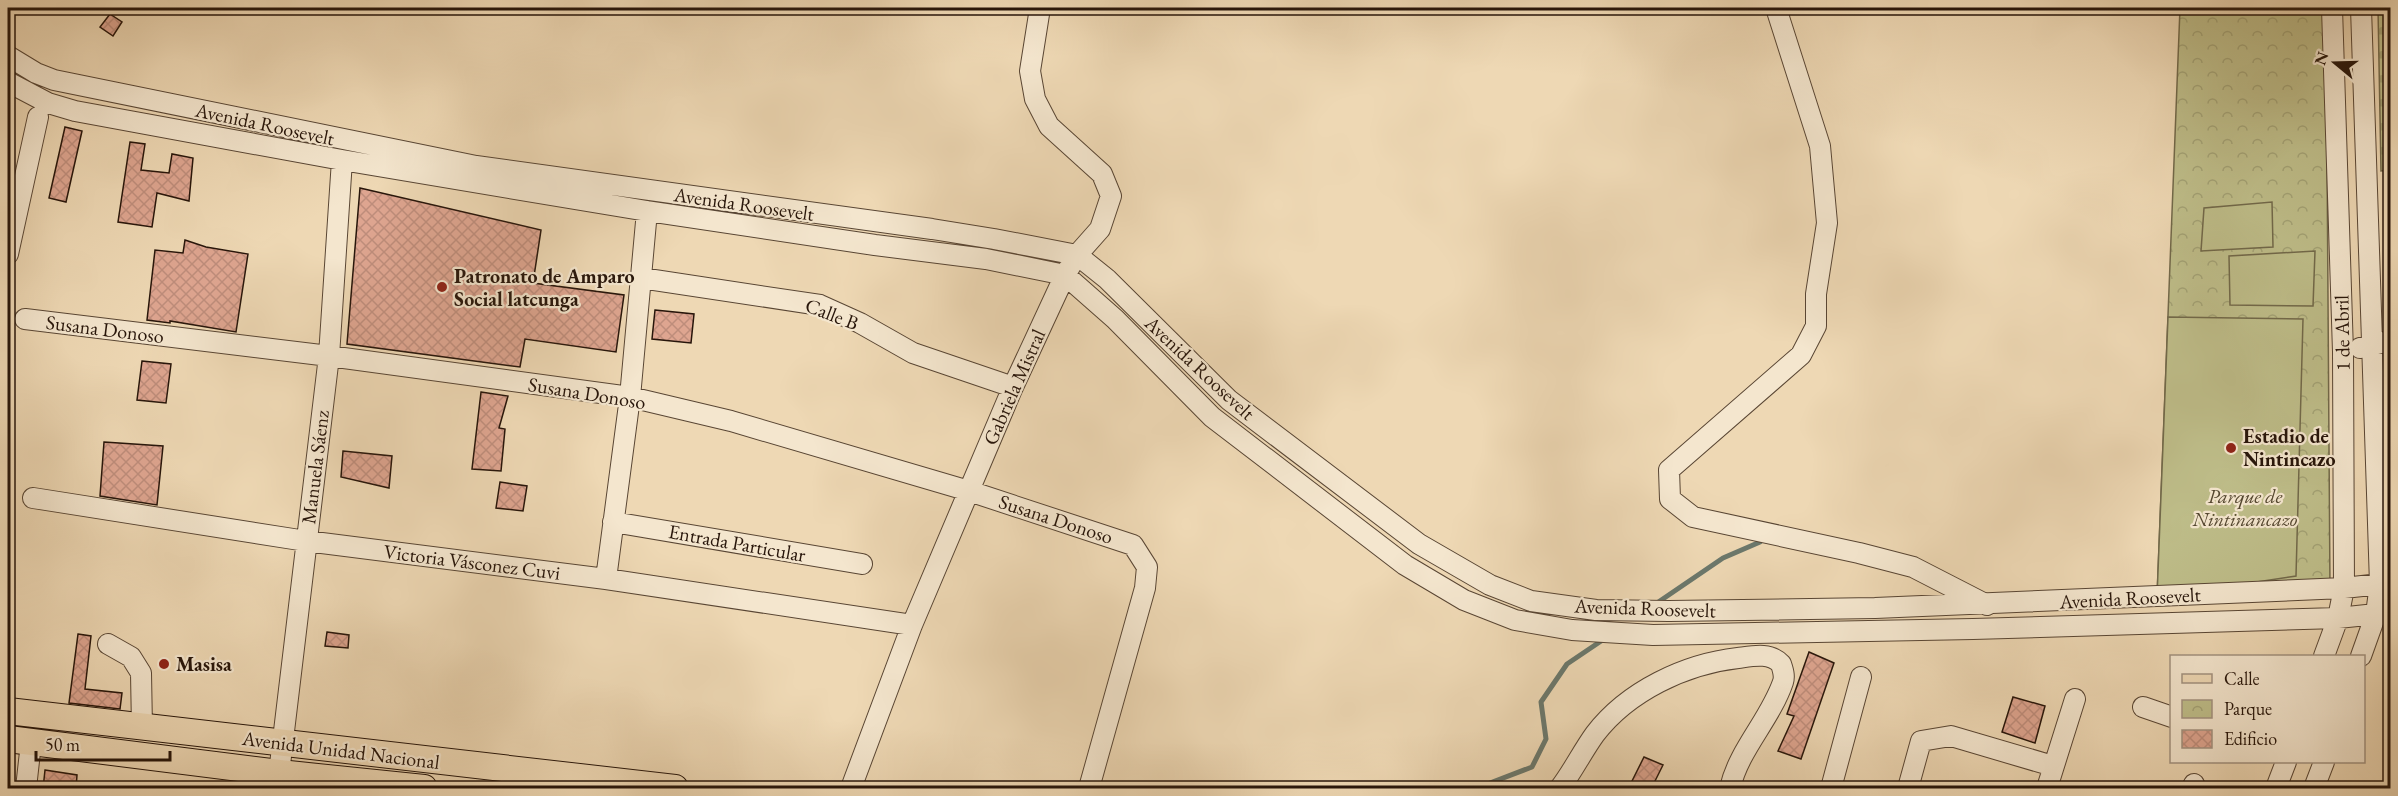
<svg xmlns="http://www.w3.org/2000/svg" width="2398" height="796" font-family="'EB Garamond',serif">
<defs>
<pattern id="forest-firs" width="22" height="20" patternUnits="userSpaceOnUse" patternTransform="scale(1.5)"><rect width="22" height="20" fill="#bebd89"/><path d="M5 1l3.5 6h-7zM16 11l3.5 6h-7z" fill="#a3a275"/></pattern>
<pattern id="cemetery-stones" width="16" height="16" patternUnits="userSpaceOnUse" patternTransform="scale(1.5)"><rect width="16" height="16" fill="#bebd89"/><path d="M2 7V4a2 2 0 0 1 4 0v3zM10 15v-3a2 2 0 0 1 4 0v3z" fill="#a3a275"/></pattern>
<pattern id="park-crowns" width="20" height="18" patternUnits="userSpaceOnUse" patternTransform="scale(1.5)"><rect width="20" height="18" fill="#bebd89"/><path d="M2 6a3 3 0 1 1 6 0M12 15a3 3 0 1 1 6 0" fill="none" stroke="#a3a275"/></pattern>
<pattern id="building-cross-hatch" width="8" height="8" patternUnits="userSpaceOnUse" patternTransform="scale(1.5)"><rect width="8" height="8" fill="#dea590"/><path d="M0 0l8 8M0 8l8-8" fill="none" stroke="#be8d7b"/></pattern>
</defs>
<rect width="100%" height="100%" fill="#eed8b4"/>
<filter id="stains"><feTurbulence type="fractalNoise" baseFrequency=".00333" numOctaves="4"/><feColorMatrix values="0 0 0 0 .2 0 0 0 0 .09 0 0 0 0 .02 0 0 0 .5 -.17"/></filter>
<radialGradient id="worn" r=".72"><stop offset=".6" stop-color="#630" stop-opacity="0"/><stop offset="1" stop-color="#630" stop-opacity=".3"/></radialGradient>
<path fill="url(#forest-firs)" stroke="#72694a" stroke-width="1.5" d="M2390,214v116l-4,1z"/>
<path fill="url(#cemetery-stones)" stroke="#72694a" stroke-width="1.5" d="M2378,8h12v162l-9,1z"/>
<path fill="url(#park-crowns)" stroke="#72694a" stroke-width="1.5" d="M2180,8h146l4,581 -173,8z"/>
<path fill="#bebd89" stroke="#72694a" stroke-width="1.5" d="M2272,202l1,45 -72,4 3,-43z
M2315,251l-2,55 -83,-1 -1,-49z
M2168,317l135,2 -7,257 -139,21z"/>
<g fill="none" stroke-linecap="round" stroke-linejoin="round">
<path stroke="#6b786c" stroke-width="5" d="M1654,605l69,-47 37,-16
M1477,788l55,-21 14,-28 -5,-37 26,-38 40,-27"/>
</g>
<path fill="url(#building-cross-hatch)" stroke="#27150a" stroke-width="1.5" d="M110,14l12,8 -9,14 -13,-9z
M65,127l17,4 -16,71 -17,-4z
M130,142l15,2 -4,26 28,3 3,-19 21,4 -4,43 -32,-8 -5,34 -34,-5z
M360,188l181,42 -8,53 91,12 -8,57 -91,-13 -5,28 -173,-23z
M185,240l21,7 42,7 -12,78 -66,-11v2l-23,-3 8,-70 28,3z
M655,310l39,4 -3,29 -39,-4z
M142,361l29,3 -5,39 -29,-3z
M481,392l27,4 -9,32 6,1 -4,42 -29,-2z
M104,442l59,4 -6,59 -57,-9z
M343,451l49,5 -3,32 -48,-11z
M500,482l27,4 -4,25 -27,-3z
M327,632l22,3 -1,13 -23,-2z
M78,634l13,2 -6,53 37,4 -2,16 -51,-6z
M1809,652l25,11 -33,96 -23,-8 16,-35 -7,-2z
M2013,697l32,9 -10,37 -33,-11z
M1644,757l19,8 -12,24h-23z
M45,770l32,5 -1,14h-33z"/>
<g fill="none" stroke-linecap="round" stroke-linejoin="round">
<defs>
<path id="minor" d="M1776,8l44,138 7,77 -11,71v32l-15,29 -132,115 1,29 23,18 166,36 54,14 74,38
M2361,8l19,576 -4,30 -15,42
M8,56l28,17 18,7 422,86 456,63 62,10 83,16 30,24 122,121 190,144 71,41 41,16 65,9 73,1 206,-3 469,-20 36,-4 10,5
M8,82l40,21 27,8 267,49 305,51 228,34 111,14 79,16 50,44 97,98 193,148 59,35 51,20 57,10 81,5 320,-6 365,-11 38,-4 14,-6
M8,254l30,-137
M641,278l179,27 40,18 53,30 100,34
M25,319l304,37 301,41 101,24 238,70 164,54 14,22 -2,21 -56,200
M2360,348l30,-7
M33,498l273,43 300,38 306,46
M613,522l249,42
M606,579l24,-182 17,-186
M108,644l23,13 10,16 1,55
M2324,656l14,-38 6,-30 -1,-236 -11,-344
M2143,707l29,10
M279,773l50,-417 13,-196
M26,788l5,-45
M851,788l61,-163 101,-238 52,-112 12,-20 23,-26 11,-33 -9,-22 -53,-48 -14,-27 -5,-28 10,-63
M1560,788c13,-17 22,-36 35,-54 33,-43 90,-70 143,-76 15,-2 32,-6 43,6 2,6 4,12 2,18 -13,38 -44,67 -53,106
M1831,788l30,-111
M1908,788l13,-47 30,-5 102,30
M2047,788l28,-89
M2192,788l2,-4
M2276,788l10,-26
M2314,788l10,-26"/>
<path id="major" d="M8,711l667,77
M8,739l271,34 145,15"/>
</defs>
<use href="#minor" stroke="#594634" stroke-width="22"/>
<use href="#major" stroke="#27150a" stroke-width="28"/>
<use href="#minor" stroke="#f4e6ce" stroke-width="20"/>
<use href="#major" stroke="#eed8b4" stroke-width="26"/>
</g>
<g fill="#8f2418" stroke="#f4e6ce" stroke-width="2">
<circle cx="442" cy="287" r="6"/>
<circle cx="2231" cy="448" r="6"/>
<circle cx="164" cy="664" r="6"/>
</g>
<g text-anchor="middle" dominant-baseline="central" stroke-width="4.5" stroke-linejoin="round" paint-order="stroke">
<g font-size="20" fill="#27150a" stroke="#f4e6ce">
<text transform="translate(265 124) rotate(12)">Avenida Roosevelt</text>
<text transform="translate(744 204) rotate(8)">Avenida Roosevelt</text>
<text transform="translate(832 314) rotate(21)">Calle B</text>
<text transform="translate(105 329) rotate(7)">Susana Donoso</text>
<text transform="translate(2342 333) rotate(-91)">1 de Abril</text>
<text transform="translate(1200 368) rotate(43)">Avenida Roosevelt</text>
<text transform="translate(1014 387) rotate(-66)">Gabriela Mistral</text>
<text transform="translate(587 393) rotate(9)">Susana Donoso</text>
<text transform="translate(315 467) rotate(-83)">Manuela Sáenz</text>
<text transform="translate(1056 519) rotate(18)">Susana Donoso</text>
<text transform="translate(737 543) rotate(10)">Entrada Particular</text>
<text transform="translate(472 562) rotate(7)">Victoria Vásconez Cuvi</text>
<text transform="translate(2130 598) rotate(-3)">Avenida Roosevelt</text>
<text transform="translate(1645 608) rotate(2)">Avenida Roosevelt</text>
<text transform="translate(341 750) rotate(7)">Avenida Unidad Nacional</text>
</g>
<g font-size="20" font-weight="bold" fill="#27150a" stroke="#f4e6ce" text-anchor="start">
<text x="454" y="276">Patronato de Amparo<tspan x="454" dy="23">Social latcunga</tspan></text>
<text x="2243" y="436">Estadio de<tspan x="2243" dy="23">Nintincazo</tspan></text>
<text x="176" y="664">Masisa</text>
</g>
<g font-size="20" font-style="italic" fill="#544730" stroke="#f4e6ce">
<text x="2245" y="496">Parque de<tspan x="2245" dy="23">Nintinancazo</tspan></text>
</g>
</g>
<rect width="2398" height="796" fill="none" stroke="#eed8b4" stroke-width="30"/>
<rect x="9" y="9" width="2380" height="778" fill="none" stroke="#27150a" stroke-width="3"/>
<rect x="15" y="15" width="2368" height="766" fill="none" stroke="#27150a" stroke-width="1.5"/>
<rect x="2170" y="655" width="195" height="108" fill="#f4e6ce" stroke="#a29280" stroke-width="1.5"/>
<rect x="2182" y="674" width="30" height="9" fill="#eed8b4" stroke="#a29280" stroke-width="1.5"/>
<text x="2224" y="685" font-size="18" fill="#27150a">Calle</text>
<rect x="2182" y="700" width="30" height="18" fill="url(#park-crowns)" stroke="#a29280" stroke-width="1.5"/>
<text x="2224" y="715" font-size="18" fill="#27150a">Parque</text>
<rect x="2182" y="730" width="30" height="18" fill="url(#building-cross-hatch)" stroke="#a29280" stroke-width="1.5"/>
<text x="2224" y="745" font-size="18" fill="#27150a">Edificio</text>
<g transform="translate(2335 63) rotate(289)" stroke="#f4e6ce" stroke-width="4.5" paint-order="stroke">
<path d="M0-4.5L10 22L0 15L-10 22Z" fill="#27150a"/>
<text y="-9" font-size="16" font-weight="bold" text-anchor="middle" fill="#27150a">N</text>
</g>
<path d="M36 751v9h134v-9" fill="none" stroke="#27150a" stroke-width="3"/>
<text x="45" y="751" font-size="18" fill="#27150a" stroke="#f4e6ce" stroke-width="4.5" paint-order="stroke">50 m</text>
<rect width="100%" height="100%" filter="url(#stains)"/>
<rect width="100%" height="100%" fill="url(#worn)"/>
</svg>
